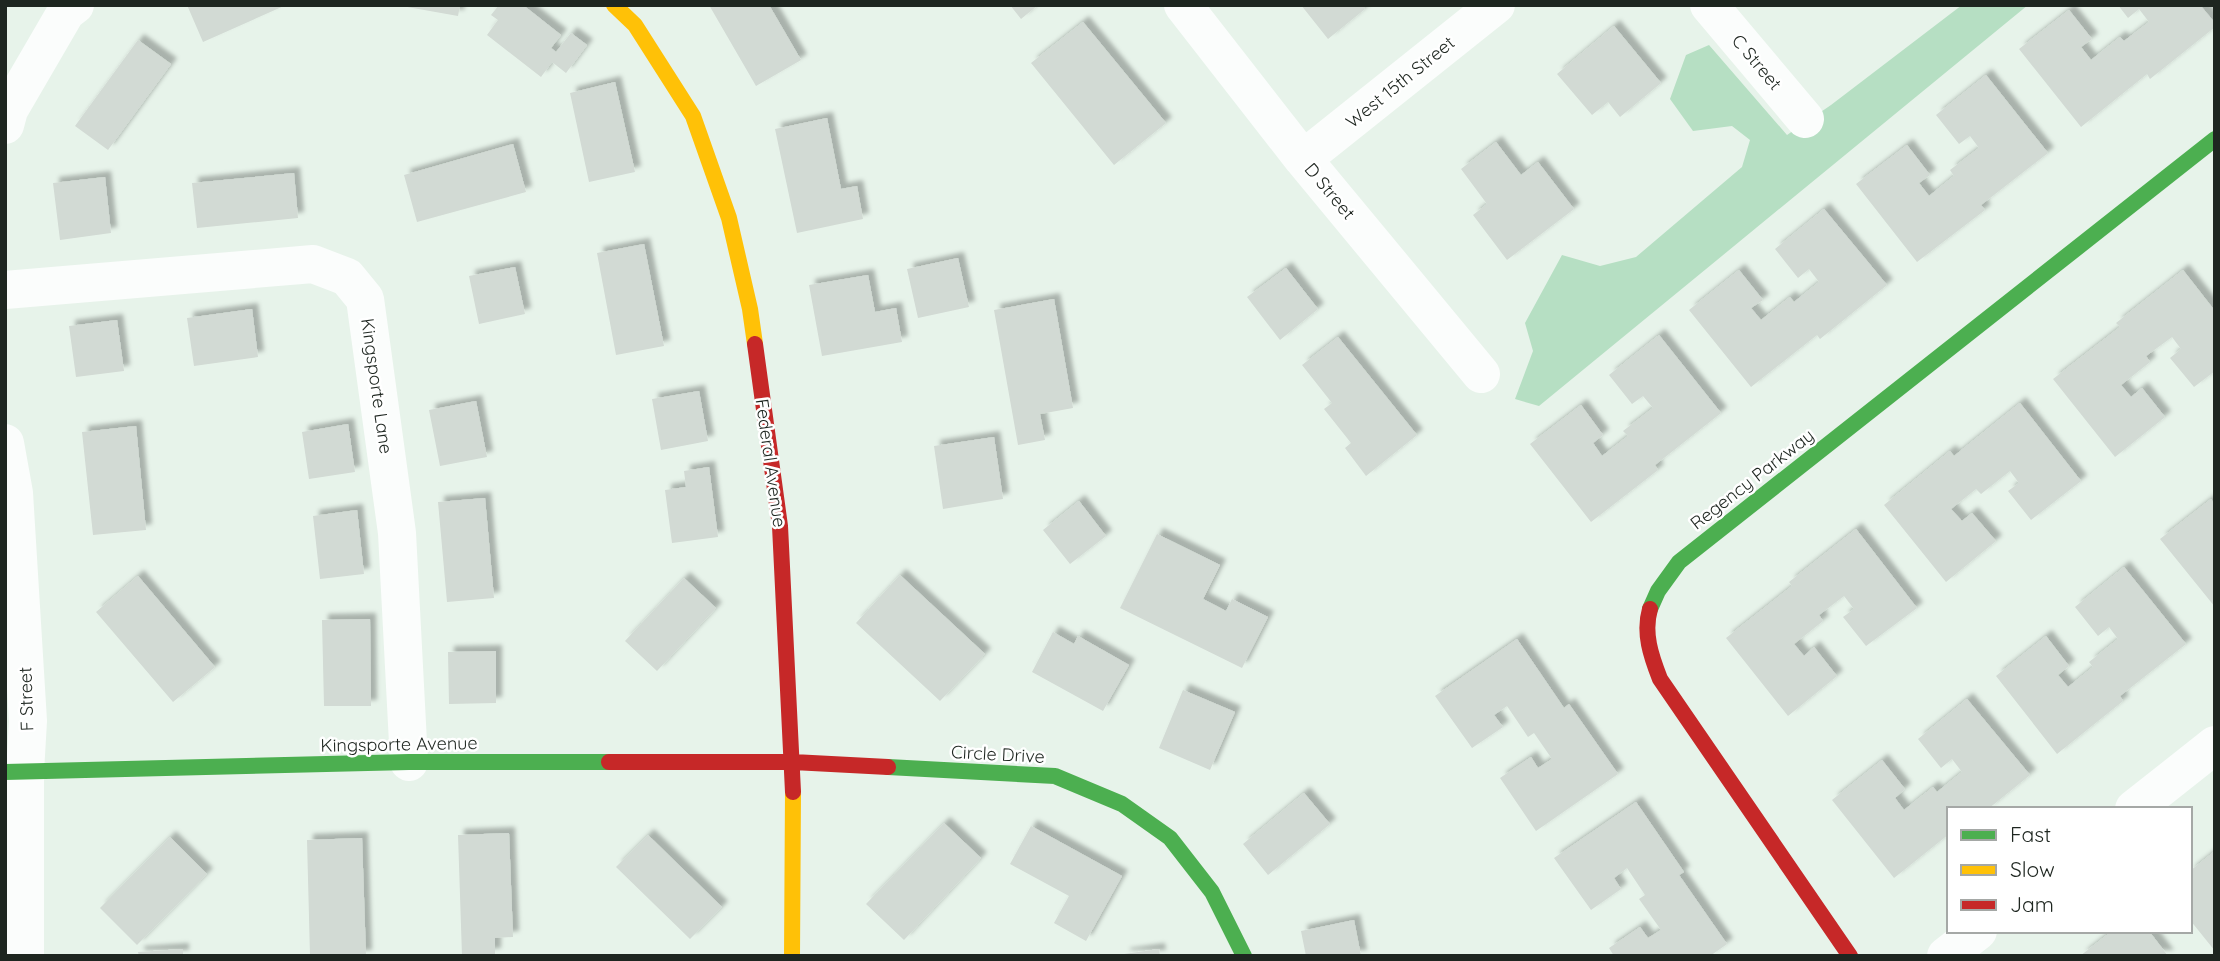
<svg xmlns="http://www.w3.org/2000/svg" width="2220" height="961" font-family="Quicksand,sans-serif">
<defs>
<filter id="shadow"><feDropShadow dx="6" dy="-6" stdDeviation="2" flood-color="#0004"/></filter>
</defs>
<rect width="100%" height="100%" fill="#e7f3ea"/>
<path fill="#b6dfc3" d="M1962,5h66l-489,401 -24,-7 18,-48 -8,-28 37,-68 38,11 36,-9 106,-90 8,-27 -18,-14 -39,5 -23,-32 16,-44 23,-10 78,90 44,-30z"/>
<path fill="#d2dad4" filter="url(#shadow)" d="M187,5h99l-83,37z
M396,5h64l-2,11z
M499,5h24l38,30 -10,13 5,4 15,-19 16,12 -21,28 -14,-11 -11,15 -54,-42 11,-15 -7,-5z
M709,5h60l32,55 -45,26z
M1010,5h28l-17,14z
M1301,5h61l3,4 -37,30z
M2118,5h82l15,18v4l-65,52 -3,-5 -66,53 -62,-78 50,-39 23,29 -11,8 10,13 29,-23 4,4 25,-19 -10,-13 -11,9z
M1083,22l83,101 -52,42 -83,-102z
M1614,26l47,57 -41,34 -12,-15 -16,13 -35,-41z
M138,40l33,24 -63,86 -33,-24z
M1986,75l62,78 -67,52 4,5 -68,52 -61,-78 51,-39 23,30 -11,8 10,13 25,-20 -4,-6 29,-22 -9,-12 -11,8 -23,-29z
M615,82l20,90 -46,10 -19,-89z
M827,118l14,71 16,-3 6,33 -66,14 -22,-104z
M1496,142l25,33 17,-13 36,47 -67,51 -34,-45 14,-11 -26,-35z
M513,144l13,48 -109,30 -13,-47z
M294,173l4,45 -101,10 -5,-45z
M105,177l6,56 -51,7 -7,-57z
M1824,209l63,76 -67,54 -3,-4 -66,52 -62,-77 50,-40 24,30 -12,8 10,12 29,-23 4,5 25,-20 -10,-13 -11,9 -23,-29z
M644,244l20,102 -48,9 -19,-102z
M958,258l11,49 -51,11 -11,-49z
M515,267l10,47 -46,10 -10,-48z
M1286,268l32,41 -38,31 -33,-43z
M2183,270l32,41v60l-21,16 -24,-29 11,-9 -9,-12 -26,19 4,6 -29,23 10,12 11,-9 23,29 -50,40 -62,-78 67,-52 -4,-4z
M868,275l7,37 21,-4 6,34 -80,14 -13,-71z
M1054,299l19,109 -33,6 5,26 -27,5 -24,-135z
M252,309l6,48 -64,9 -7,-48z
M117,320l7,51 -48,6 -7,-51z
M1659,335l62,78 -66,52 3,5 -67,52 -61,-78 51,-39 22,30 -10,8 9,13 26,-20 -5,-5 30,-23 -10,-12 -11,8 -23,-29z
M1338,337l79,98 -51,41 -21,-28 6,-5 -27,-34 8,-6 -30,-38z
M699,391l9,50 -47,9 -9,-51z
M476,401l11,56 -47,9 -11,-56z
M2020,403l61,78 -50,39 -23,-29 11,-8 -9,-12 -29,23 -5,-5 -25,20 11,12 10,-8 24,28 -50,41 -62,-77 66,-54 4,5z
M348,424l7,48 -46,7 -7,-47z
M136,426l10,104 -53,5 -11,-103z
M994,437l9,62 -60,10 -9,-63z
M709,467l9,70 -46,6 -7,-53 21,-3 -2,-16z
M485,498l9,100 -47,4 -9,-100z
M2211,499l4,6v102l-55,-68z
M1079,501l27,35 -36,28 -27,-34z
M357,510l7,64 -44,5 -7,-63z
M1856,529l61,79 -51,38 -23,-29 11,-8 -10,-13 -25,19 4,6 -29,23 10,12 10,-9 23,29 -49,40 -62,-78 66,-52 -3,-4z
M1157,534l63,31 -17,34 23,12 6,-12 36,18 -26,51 -122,-60z
M2124,567l62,77 -66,52 3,5 -66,53 -61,-78 50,-40 23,30 -11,9 10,12 25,-20 -4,-5 29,-23 -9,-12 -11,9 -23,-29z
M900,575l85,79 -45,47 -84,-78z
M138,576l77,91 -42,35 -77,-90z
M684,578l32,30 -59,63 -32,-30z
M370,619l1,87h-47l-2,-86z
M1053,632l21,12 4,-8 51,29 -26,46 -71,-39z
M1517,639l47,69 5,-4 49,70 -82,57 -36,-53 31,-21 7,11 14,-9 -18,-26 -6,4 -21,-31 -13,9 9,12 -31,21 -37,-52z
M496,651v52l-47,1 -1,-52z
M1183,690l52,22 -25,58 -51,-22z
M1967,699l63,76 -42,34h-39v25l-55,44 -62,-78 50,-40 23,29 -10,9 9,12 29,-23 4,5 25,-20 -10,-13 -11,9 -23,-29z
M1304,793l26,31 -62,51 -25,-31z
M1636,802l48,70 -5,3 48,69 -17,12h-96l-5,-8 31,-21 8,11 13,-8 -22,-31 6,-4 -18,-27 -13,10 7,11 -30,21 -37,-52z
M944,823l37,35 -77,82 -38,-36z
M1031,826l91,50 -36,65 -32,-18 15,-27 -59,-32z
M509,833l4,104 -18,1v16l-33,2 -4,-121z
M648,835l74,72 -32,32 -74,-72z
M170,837l37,37 -70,71 -37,-37z
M362,838l4,118h-56l-3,-116z
M2215,851v100l-25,-31v-49z
M1354,920l7,36h-55l-5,-25z
M2112,931h37l19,25h-88z
M183,949v7h-44l-1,-4z
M1159,949l1,7h-36v-2z"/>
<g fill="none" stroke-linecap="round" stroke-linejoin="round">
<path stroke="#fbfdfc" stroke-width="38" d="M1183,5l120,154 178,215
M1709,5l96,114
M5,125l4,-15 57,-98 9,-7
M1303,159l193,-154
M5,290l308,-26 34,13 18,22 32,234 12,229
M5,443l9,50 14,228 -3,51v184
M2134,809l81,-64
M1946,956l32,-25"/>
<path stroke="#4caf50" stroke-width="16" d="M1650,609l8,-18 21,-29 536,-423
M888,767l167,9 67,28 48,34 42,54 32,64
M5,772l404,-10h200"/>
<path stroke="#ffc107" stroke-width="16" d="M614,5l21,20 58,91 36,102 21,91 5,35
M792,956l1,-164"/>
<path stroke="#c62828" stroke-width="16" d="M755,344l25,182 13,266
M1650,609c-7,24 1,47 10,70l190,277
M609,762h184l95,5"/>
</g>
<g text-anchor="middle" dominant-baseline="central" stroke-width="5" stroke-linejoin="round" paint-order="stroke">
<g font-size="18" fill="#1e2620" stroke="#fff">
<text transform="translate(1757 62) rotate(50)">C Street</text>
<text transform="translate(1400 82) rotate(-39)">West 15th Street</text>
<text transform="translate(1330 191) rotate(50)">D Street</text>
<text transform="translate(377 386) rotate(82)">Kingsporte Lane</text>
<text transform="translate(771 463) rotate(82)">Federal Avenue</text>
<text transform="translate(1752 479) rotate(-38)">Regency Parkway</text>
<text transform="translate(26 699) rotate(-92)">F Street</text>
<text transform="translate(399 744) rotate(-1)">Kingsporte Avenue</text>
<text transform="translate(998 754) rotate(3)">Circle Drive</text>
</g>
</g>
<rect width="2220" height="961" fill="none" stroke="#1e2620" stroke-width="14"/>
<rect x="1947" y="807" width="245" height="126" fill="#ffffff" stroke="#a5a8a6" stroke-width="2"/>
<rect x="1961" y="830" width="35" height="10" fill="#4caf50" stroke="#a5a8a6" stroke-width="2"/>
<text x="2010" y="842" font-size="21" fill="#1e2620">Fast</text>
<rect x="1961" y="865" width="35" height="10" fill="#ffc107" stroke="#a5a8a6" stroke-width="2"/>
<text x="2010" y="877" font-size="21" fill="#1e2620">Slow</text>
<rect x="1961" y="900" width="35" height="10" fill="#c62828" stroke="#a5a8a6" stroke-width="2"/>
<text x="2010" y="912" font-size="21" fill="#1e2620">Jam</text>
</svg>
